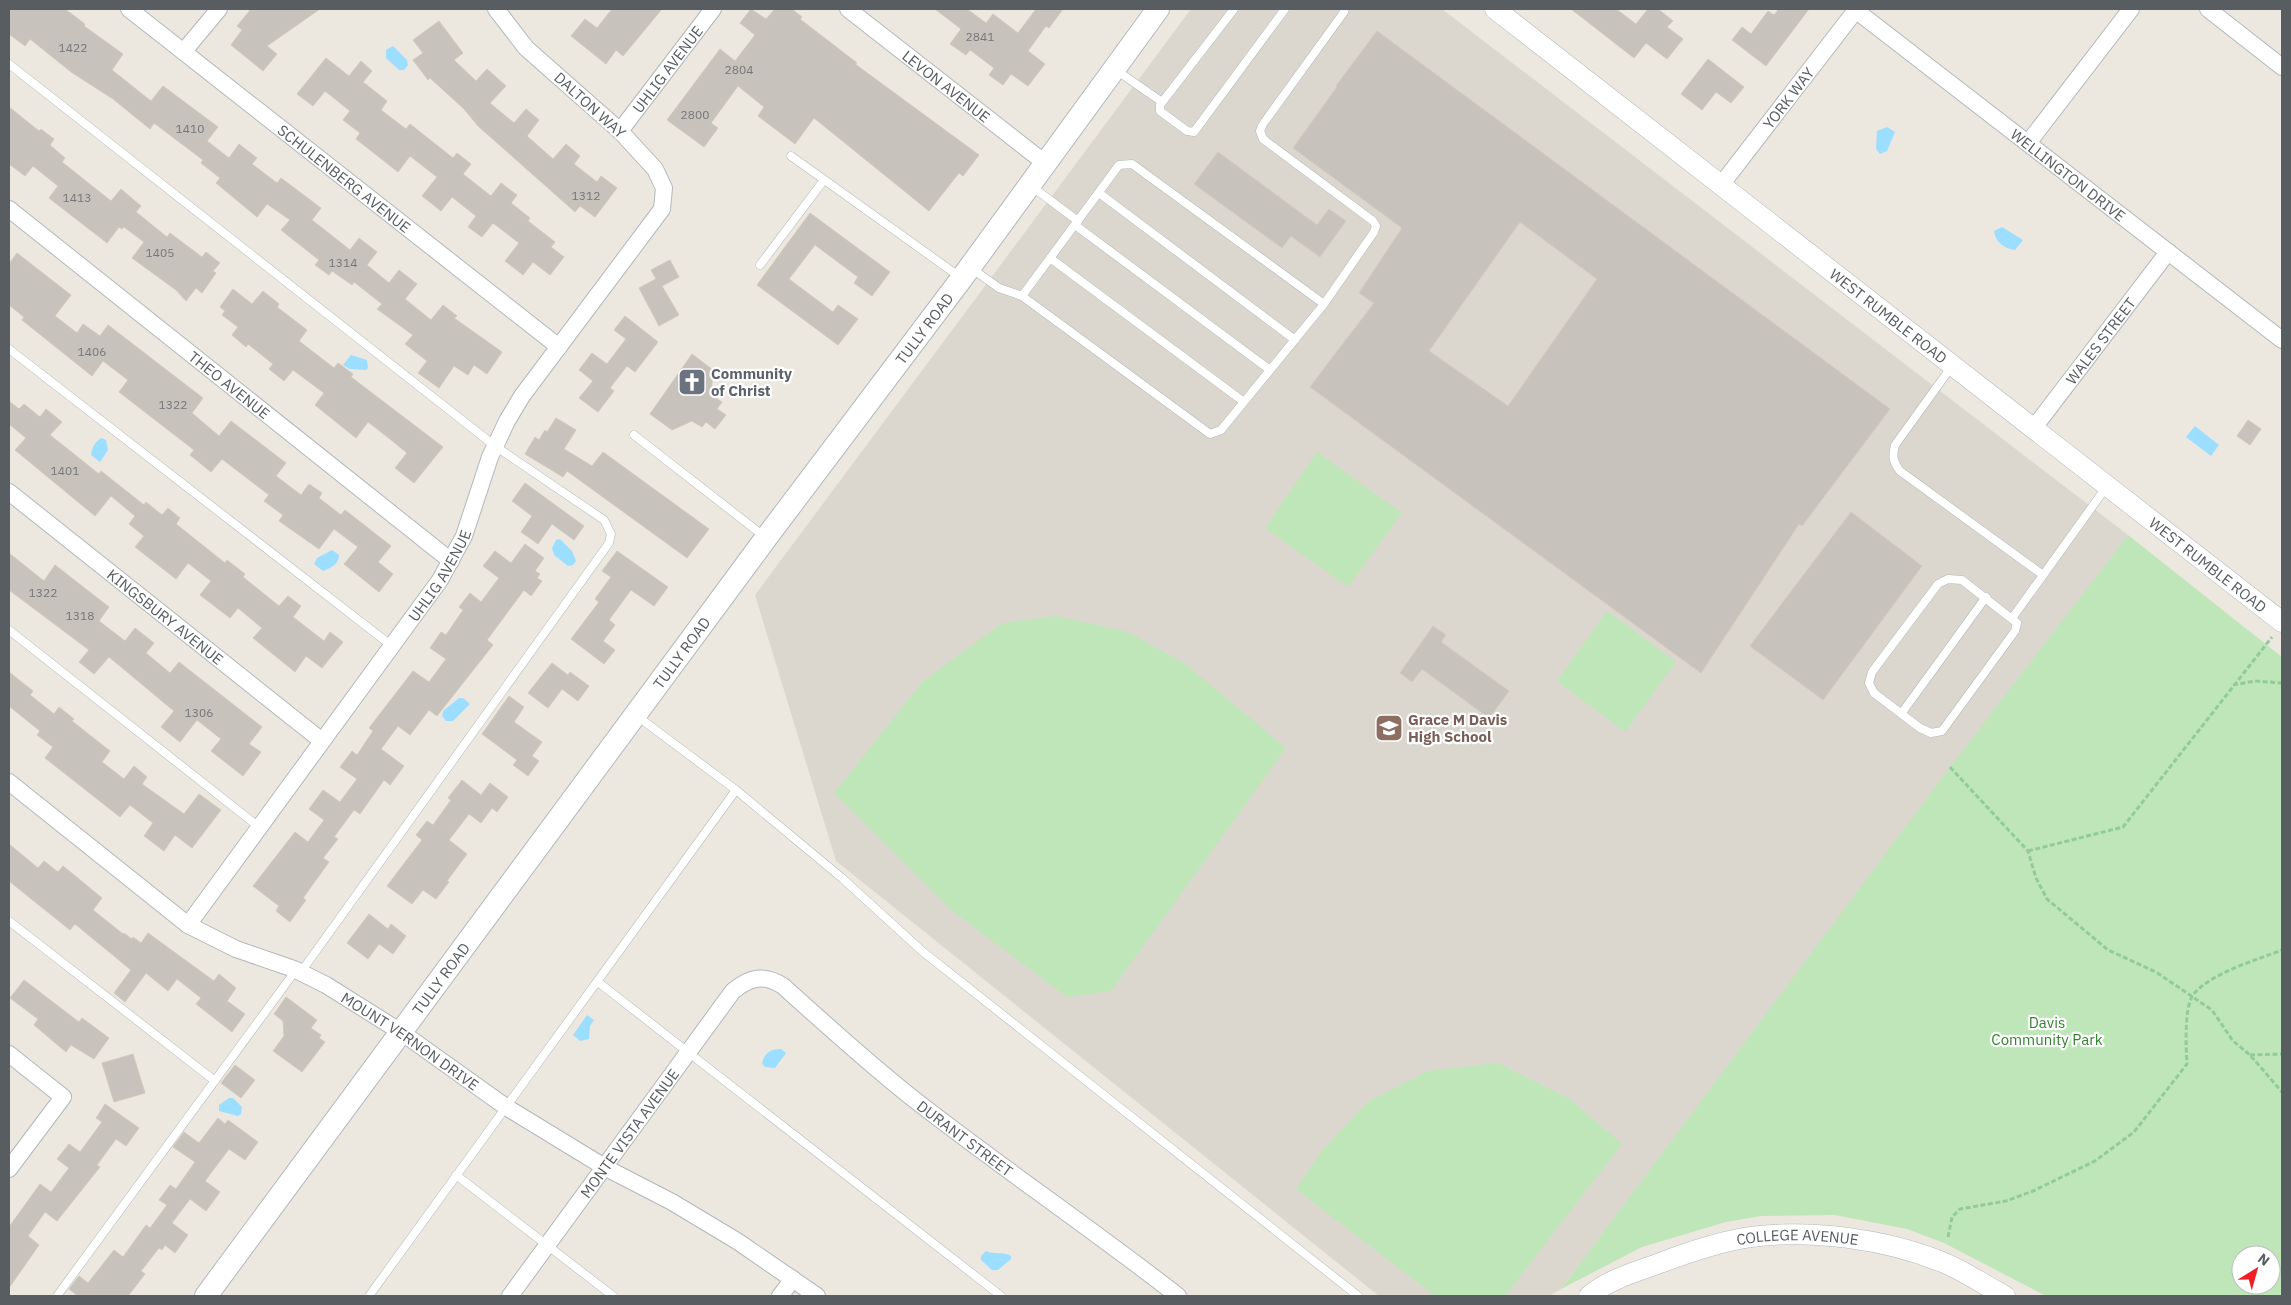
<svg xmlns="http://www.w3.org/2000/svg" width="2291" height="1305" font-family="'IBM Plex Sans',sans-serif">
<rect width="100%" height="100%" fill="#ede8df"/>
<path fill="#dcd7ce" d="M1191,9h251l686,526 -567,754 -12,7h-170l-543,-435 -81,-266z"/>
<path fill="#bee6b9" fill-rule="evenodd" d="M1317,452l85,61 -54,74 -83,-59z
M2128,535l154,122v639h-236l-102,-53 -37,-14 -72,-14 -74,1 -35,6 -84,25 -81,42 389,-522zM2241,1255h30v30h-30z
M1607,611l69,51 -51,70 -68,-51z
M1056,616l72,16 56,31 102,85 -175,243 -44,6 -117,-88 -116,-116 89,-112 79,-58z
M1498,1063l72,36 52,45 -117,152h-70l-139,-107 27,-40 46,-48 59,-30z"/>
<path fill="#9cdeff" d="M393,46l14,14 1,5 -4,5h-5l-13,-12v-8z
M1887,127l8,5 -8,19 -7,3 -4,-5 1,-18z
M2002,227l21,13 -8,10c-10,-1 -20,-8 -21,-19z
M351,355l16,5 1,8 -2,2 -16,-1 -7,-4z
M2195,426l24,19 -8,11 -25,-19z
M102,438l4,2 2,10 -8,12 -9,-7c1,-7 4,-14 11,-17z
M560,539l12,12 4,10 -3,4 -5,1 -14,-11 -2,-7 4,-8z
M332,550l7,5c0,9 -8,13 -16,16l-9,-7 3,-6z
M459,698h4l7,6 -17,17h-7l-4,-5 1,-5z
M587,1015l7,5 -4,6 -1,13 -9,2 -7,-6z
M781,1049l5,4 -11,15 -10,-1 -3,-3c2,-11 8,-15 19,-15z
M229,1098h4l9,9 -1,7 -3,2 -19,-5v-6z
M986,1251c8,4 18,0 25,5v3l-13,11h-6l-11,-10v-4z"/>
<path fill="#c7c3bc" stroke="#d1c9bd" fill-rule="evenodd" d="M9,9h56l20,15 -1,2 39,28 -11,16 39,31 12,-15 55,41 -11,14 22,17 10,-14 18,14 -5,6 25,19 4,-5 40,30 -9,12 38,30 9,-12 18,14 -10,13 22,18 10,-13 18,14 -12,15 26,21 12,-15 14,11 -3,2 48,34 -15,22 -13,-9 -6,10 -14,-9 -15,22 -21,-15 9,-12 -22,-17 8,-9 -36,-26 5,-5 -28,-22 -2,3 -20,-14 -3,4 -14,-10 4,-5 -38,-30 9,-10 -23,-16 -10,13 -41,-34 4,-5 -19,-15 2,-3 -49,-37 -4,6 -37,-30 -42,-27 -41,-33 -5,7 -16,-12z
M251,9h69l-53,37 10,8 -14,17 -32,-26 11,-15 -5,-4z
M612,9h50l-39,47 -7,-6 -10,14 -35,-28 14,-17 12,9z
M751,9l15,10 9,-10h17l10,8 -2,2 57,44 -2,1 124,91 -16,21 -4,-3 -30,38 -115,-93 -19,26 -37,-28 6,-9 -26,-21 -27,37 7,5 -14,19 -37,-27 53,-71 15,12 20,-26 -15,-12z
M935,9h32l19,14 7,-9 25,19 18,-24h27l-14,19 -3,-2 -18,25 17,13 -17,22 -17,-12 -8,11 -14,-10 5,-7 -24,-18 -4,5 -16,-11 11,-15z
M1571,9h45l20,15 12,-15h10l15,12 -6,6 16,12 -16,20 -21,-16 -12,15z
M1779,9h30l-43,57 -34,-26 10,-13 9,7 17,-23 6,4z
M439,21l24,32 -9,7 22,21 11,-12 19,17 -16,17 24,20 12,-14 13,11 -12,16 26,23 13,-15 14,12 -6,8 23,18 4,-6 16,12 -22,29 -15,-11 -5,6 -97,-86 -14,-17 -34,-31 -2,2 -15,-20 10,-7 -10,-13z
M1377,31l513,378 -88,117 -3,-2 -98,149 -391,-286 64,-84 -15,-10 43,-65 -109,-80 44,-61 -1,-1zM1520,222l77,57 -89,127 -79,-55z
M326,58l23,18 12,-15 11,10 -9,11 24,19 -6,9 25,19 4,-5 43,34 4,-5 14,11 -8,10 28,22 10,-13 16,12 -6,8 19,15 -2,3 27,21 -4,5 13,10 -14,18 -17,-13 -10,13 -18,-14 14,-18 -26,-20 -11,14 -14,-10 8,-11 -24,-19 -11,14 -19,-15 15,-19 -27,-21 -12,16 -42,-33 4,-6 -17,-13 7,-9 -25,-20 -12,15 -16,-12z
M1708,59l36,28 -13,16 -15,-11 -14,18 -21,-16z
M9,107l30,24 2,-2 13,10 -4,6 15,13 -3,4 49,39 10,-12 20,17 -5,6 31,25 3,-4 32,24 4,-5 14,11 -7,8 3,2 -14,20 -6,-5 -10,13 -10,-11 -44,-32 12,-16 -20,-15 -2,2 -3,-2 -12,16 -58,-45 9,-12 -25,-20 -8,10 -16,-12z
M1218,152l99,73 12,-16 17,12 -26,36 -29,-21 -9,12 -88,-64z
M810,213l80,59 -18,24 -18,-13 4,-6 -43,-32 -26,34 44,33 5,-7 20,14 -20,26 -81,-60z
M17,253l54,42 -16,21 22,17 6,-9 17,12 8,-11 95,73 -11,15 27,23 12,-15 55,42 -10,13 25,19 8,-11 13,9 -3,5 22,17 4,-5 46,36 -13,16 15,12 -14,18 -35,-28 14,-17 -24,-18 -15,20 -40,-28 4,-6 -19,-14 5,-6 -47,-36 -11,13 -21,-17 4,-5 -75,-58 9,-12 -25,-19 -11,15 -70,-56 2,-3 -15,-12v-41z
M670,260l9,17 -17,9 17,29 -20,11 -20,-38 17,-9 -5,-9z
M233,289l19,15 11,-13 16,13 -2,3 30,23 -8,11 35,27 4,-5 15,11 -2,3 92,70 -29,36 -19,-15 12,-15 -17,-14 -22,-17 -12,16 -41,-33 9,-12 -31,-23 -9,11 -15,-12 4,-5 -25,-20 -2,3 -14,-12 6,-8 -16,-12 3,-4 -5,-4z
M625,316l33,26 -23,30 -8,-6 -17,22 4,3 -16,21 -19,-14 14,-17 -14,-11 13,-17 15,11 19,-25 -12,-9z
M692,354l21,16 -2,25 11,7 -5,7 9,6 -11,14 -9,-7 -4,5 -10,-6 -20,9 -22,-16z
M9,401l10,8 5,-5 16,13 6,-8 16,13 -12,13 49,39 2,-3 43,34 2,-3 16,13 6,-7 12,10 -4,6 49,39 2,-3 18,14 -2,3 36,29 9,-10 13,10 -8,11 31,24 6,-9 13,10 -21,26 -16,-12 -11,16 -42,-34 9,-10 -24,-20 -8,10 -30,-23 11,-14 -23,-18 -12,16 -41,-32 9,-11 -15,-12 6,-8 -24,-20 -16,20 -80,-66 11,-12 -17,-14z
M556,418l20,12 -12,19 28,17 11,-14 106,77 -22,29 -120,-87 -4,6 -38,-23 10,-17 4,3 6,-10 2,2z
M2248,420l13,9 -11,16 -13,-9z
M525,483l59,43 -10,14 -22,-16 -14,20 -17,-12 11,-16 -20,-15z
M1851,512l71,54 -99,134 -73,-54z
M525,544l19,14 -9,13 5,3 -3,4 5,3 -11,15 -7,-6 -37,50 6,5 -56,71 -8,-6 -19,25 -12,-9 -17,23 23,17 -14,19 -6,-5 -24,34 -6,-4 -20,27 4,2 -15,19 6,4 -26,36 3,2 -16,22 -14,-11 3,-5 -26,-20 42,-54 13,10 16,-22 -15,-11 14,-19 17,12 17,-23 -17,-12 12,-16 5,4 16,-24 -4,-3 44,-57 16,11 17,-23 -16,-11 11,-16 5,3 17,-25 -4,-3 11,-14 11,9 18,-24 -16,-12 12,-15 16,12z
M617,551l51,36 -14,19 -23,-16 -22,30 6,5 -12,16 12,9 -11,14 -33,-25 28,-37 -4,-3 16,-22 -9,-6z
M9,553l35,28 11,-16 54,42 -10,14 26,20 10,-13 19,15 -8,10 24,20 9,-11 83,65 -13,17 12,8 -18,24 -32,-25 10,-12 -24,-19 -17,22 -19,-15 13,-16 -65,-54 -15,17 -15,-12 10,-12 -80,-60z
M1433,626l13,9 -5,7 68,49 -20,27 -67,-49 -10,13 -12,-9z
M552,663l16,12 2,-3 19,14 -11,15 -16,-12 -14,19 -20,-15z
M9,672l24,19 -3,4 24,19 5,-7 15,12 -2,2 38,30 -8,11 22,17 10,-13 13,11 -5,7 42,30 15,-20 22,16 -29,38 -17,-13 -11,16 -20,-15 9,-13 -23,-18 -10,12 -75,-59 8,-11 -16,-12 3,-4 -31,-25z
M509,696l15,11 -10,15 28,20 -10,14 7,5 -11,15 -15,-11 4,-5 -35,-26z
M462,780l19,15 9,-12 18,14 -11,15 -5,-4 -11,15 -12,-9 -20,26 18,14 -20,27 2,1 -13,17 -13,-9 -11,14 -25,-18 35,-46 -6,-5 11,-14 6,4 18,-25 -3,-2z
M9,844l29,24 6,-7 14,11 5,-6 16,13 23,19 -9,12 30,24 1,-1 8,6 1,-2 8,6 7,-10 66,48 5,-7 17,14 -9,13 18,13 -13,18 -36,-28 5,-6 -24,-19 -9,12 -22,-18 -21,29 -11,-9 17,-23 -56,-46 -5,6 -61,-49z
M369,914l19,15 3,-5 15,12 -13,18 -14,-10 -11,15 -21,-16z
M24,980l55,42 3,-4 27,20 -15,21 -23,-14 -5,7 -32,-27 4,-6 -28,-21z
M286,997l31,23 -6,8 10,7 -2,3 6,4 -23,30 -29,-21 11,-15 -1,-15 -9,-7z
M133,1054l12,39 -31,9 -12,-39z
M235,1065l20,15 -14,18 -20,-15z
M105,1104l34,24 -13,18 -10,-7 -19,26 3,2 -43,54 -12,-9 -17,24 11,9 -30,43v-61l31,-43 11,8 18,-24 -12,-9 12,-15 11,8 22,-30 -6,-4z
M218,1118l7,6 3,-4 30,22 -13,18 -16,-11 -24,32 15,11 -14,19 -16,-12 -18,24 16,12 -13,18 -10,-8 -3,5 -3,-2 -18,23 4,3 -17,22h-50l-9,-7 10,-13 9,7 26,-33 9,7 23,-32 4,3 17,-23 -8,-5 11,-15 6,4 19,-27 -22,-15 11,-15 15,11z"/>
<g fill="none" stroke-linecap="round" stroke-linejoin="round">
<defs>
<path id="service" d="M1234,9l-74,96v6l27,20 7,1 91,-123
M9,64l486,382 109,74 7,14 -2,9 -308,429
M1116,70l46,32
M791,156l169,121
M1031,186l47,35
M1099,193l196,147
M1075,225l195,145
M1050,258l194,144
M760,265l64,-85
M971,268l28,20 23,8
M1324,304l-192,-140 -13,1 -97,131 188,138 11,-4 103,-126 50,-72 2,-6 -3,-5 -110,-82 -3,-8 3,-7 81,-112
M9,349l383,297
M1952,366l-57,79c-3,11 -2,17 5,26l143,104
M634,435l131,102
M1948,579l14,1 55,43 -2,8 -73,100 -11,2 -11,-5 -46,-35 -5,-10 3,-11 66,-88z
M2013,617l94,-131
M9,630l250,197
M1901,714l85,-117
M637,716l99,74 106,88 80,73 436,345
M9,921l206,160
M598,982l403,314
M456,1175l157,121
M57,1296l239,-326
M369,1296l367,-506"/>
<g id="minor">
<path id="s1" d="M129,9l430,338"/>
<path id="s2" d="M848,9l197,154"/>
<path id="s3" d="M1854,9l428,331"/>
<path d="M2208,9l74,58"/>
<path d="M184,51l35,-42"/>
<path id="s4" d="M620,131l93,-122"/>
<path d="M2028,143l103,-134"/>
<path id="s5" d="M1721,185l135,-175"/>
<path id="s6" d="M9,209l442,352"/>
<path id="s7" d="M2033,429l135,-177"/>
<path id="s8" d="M9,492l313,249"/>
<path id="s9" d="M9,782l179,143 48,24 58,20 32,16 75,47 105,75 100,61 66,34 65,39 80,55"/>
<path id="s10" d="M188,925l252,-345 24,-44 26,-79 17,-36 15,-25 140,-187 2,-21 -9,-19 -35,-38 -94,-83 -30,-39"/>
<path d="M9,1054l54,43 -54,72"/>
<path id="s11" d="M510,1296l223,-305c17,-14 31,-17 50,-5 42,38 84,76 128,111 88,69 180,131 267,199"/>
<path d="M780,1296l13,-17"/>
</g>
<g id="tertiary">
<path id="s12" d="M1495,9l787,613"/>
<path id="s13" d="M1589,1296c20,-17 47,-24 71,-33 29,-11 61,-22 91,-26 59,-8 135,2 191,25 21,8 42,23 63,34"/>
</g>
<g id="secondary">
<path id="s14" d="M206,1296l560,-758 196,-260 196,-269"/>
</g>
</defs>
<use href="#service" stroke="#b2b7bb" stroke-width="9"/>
<use href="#minor" stroke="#b2b7bb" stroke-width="18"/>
<use href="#tertiary" stroke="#b2b7bb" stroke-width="21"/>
<use href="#secondary" stroke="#b3b8bd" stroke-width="24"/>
<path stroke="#93ca9d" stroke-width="3" stroke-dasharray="5 2.5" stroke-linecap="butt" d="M2233,685l22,-4 27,2
M1950,767l78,84 8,27 11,21 61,51 48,22 56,38 21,31 17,14 32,37
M2028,851l95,-24 149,-190
M2250,1055l32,-1
M1948,1237l4,-20 8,-8 46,-8 27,-10 62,-30 39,-29 53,-68c-1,-16 -3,-56 6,-69 17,-22 64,-35 89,-45"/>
<use href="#service" stroke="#fff" stroke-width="8"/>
<use href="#minor" stroke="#fff" stroke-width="16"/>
<use href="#tertiary" stroke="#fff" stroke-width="20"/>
<use href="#secondary" stroke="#fff" stroke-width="22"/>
</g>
<defs>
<symbol id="church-square" viewBox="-11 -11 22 22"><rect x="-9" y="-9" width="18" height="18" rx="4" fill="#6b7280" stroke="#fff"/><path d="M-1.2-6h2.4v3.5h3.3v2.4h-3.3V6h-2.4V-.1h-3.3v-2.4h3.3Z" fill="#fff"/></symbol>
<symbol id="school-square" viewBox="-11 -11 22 22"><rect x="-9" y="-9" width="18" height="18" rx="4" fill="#8d6e63" stroke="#fff"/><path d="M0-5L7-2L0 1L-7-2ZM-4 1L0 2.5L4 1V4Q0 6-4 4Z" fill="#fff"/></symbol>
</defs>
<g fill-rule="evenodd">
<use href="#church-square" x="676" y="366" width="32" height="32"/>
<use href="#school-square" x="1373" y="712" width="32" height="32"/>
</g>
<g text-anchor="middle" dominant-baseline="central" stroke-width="4.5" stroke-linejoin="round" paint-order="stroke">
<g font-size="12" fill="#747678">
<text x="980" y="36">2841</text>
<text x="73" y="47">1422</text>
<text x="739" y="69">2804</text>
<text x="695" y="114">2800</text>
<text x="190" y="128">1410</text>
<text x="586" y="195">1312</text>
<text x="77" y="197">1413</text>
<text x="160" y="252">1405</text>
<text x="343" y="262">1314</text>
<text x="92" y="351">1406</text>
<text x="173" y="404">1322</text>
<text x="65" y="470">1401</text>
<text x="43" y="592">1322</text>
<text x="80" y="615">1318</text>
<text x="199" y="712">1306</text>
</g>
<g font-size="15" fill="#585d61" stroke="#fff">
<text stroke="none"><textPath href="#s4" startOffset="78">UHLIG AVENUE</textPath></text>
<text stroke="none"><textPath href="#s2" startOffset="125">LEVON AVENUE</textPath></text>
<text stroke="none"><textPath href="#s5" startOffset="110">YORK WAY</textPath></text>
<text transform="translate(590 105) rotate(42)">DALTON WAY</text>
<text stroke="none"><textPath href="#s3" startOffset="271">WELLINGTON DRIVE</textPath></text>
<text stroke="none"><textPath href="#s1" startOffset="274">SCHULENBERG AVENUE</textPath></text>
<text stroke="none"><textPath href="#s12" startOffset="499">WEST RUMBLE ROAD</textPath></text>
<text stroke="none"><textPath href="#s14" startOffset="1205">TULLY ROAD</textPath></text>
<text stroke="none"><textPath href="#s7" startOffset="111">WALES STREET</textPath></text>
<text stroke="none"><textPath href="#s6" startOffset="282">THEO AVENUE</textPath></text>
<text stroke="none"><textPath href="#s12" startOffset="904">WEST RUMBLE ROAD</textPath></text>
<text stroke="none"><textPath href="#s10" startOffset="431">UHLIG AVENUE</textPath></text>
<text stroke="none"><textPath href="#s8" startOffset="200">KINGSBURY AVENUE</textPath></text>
<text stroke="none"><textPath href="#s14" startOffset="800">TULLY ROAD</textPath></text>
<text stroke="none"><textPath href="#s14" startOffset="395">TULLY ROAD</textPath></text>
<text stroke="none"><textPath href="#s9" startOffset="481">MOUNT VERNON DRIVE</textPath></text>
<text stroke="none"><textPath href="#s11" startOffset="202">MONTE VISTA AVENUE</textPath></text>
<text stroke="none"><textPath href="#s11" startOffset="670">DURANT STREET</textPath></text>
<text stroke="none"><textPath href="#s13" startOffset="220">COLLEGE AVENUE</textPath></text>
</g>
<g font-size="15" font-weight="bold" fill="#5b616d" stroke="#fff" text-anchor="start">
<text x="711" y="373">Community<tspan x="711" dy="17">of Christ</tspan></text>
</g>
<g font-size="15" font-weight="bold" fill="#785e54" stroke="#fff" text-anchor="start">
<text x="1408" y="719">Grace M Davis<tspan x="1408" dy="17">High School</tspan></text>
</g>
<g font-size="15" fill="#33832e" stroke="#fff">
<text x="2047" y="1022">Davis<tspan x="2047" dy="17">Community Park</tspan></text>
</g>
</g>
<rect width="2291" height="1305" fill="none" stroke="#585d61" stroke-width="20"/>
<g transform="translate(2256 1270) rotate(37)"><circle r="24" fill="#ffffff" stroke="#bcbec0"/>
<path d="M0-4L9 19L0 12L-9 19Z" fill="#f31e24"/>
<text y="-8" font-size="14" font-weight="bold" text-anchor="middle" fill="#585d61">N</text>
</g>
</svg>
